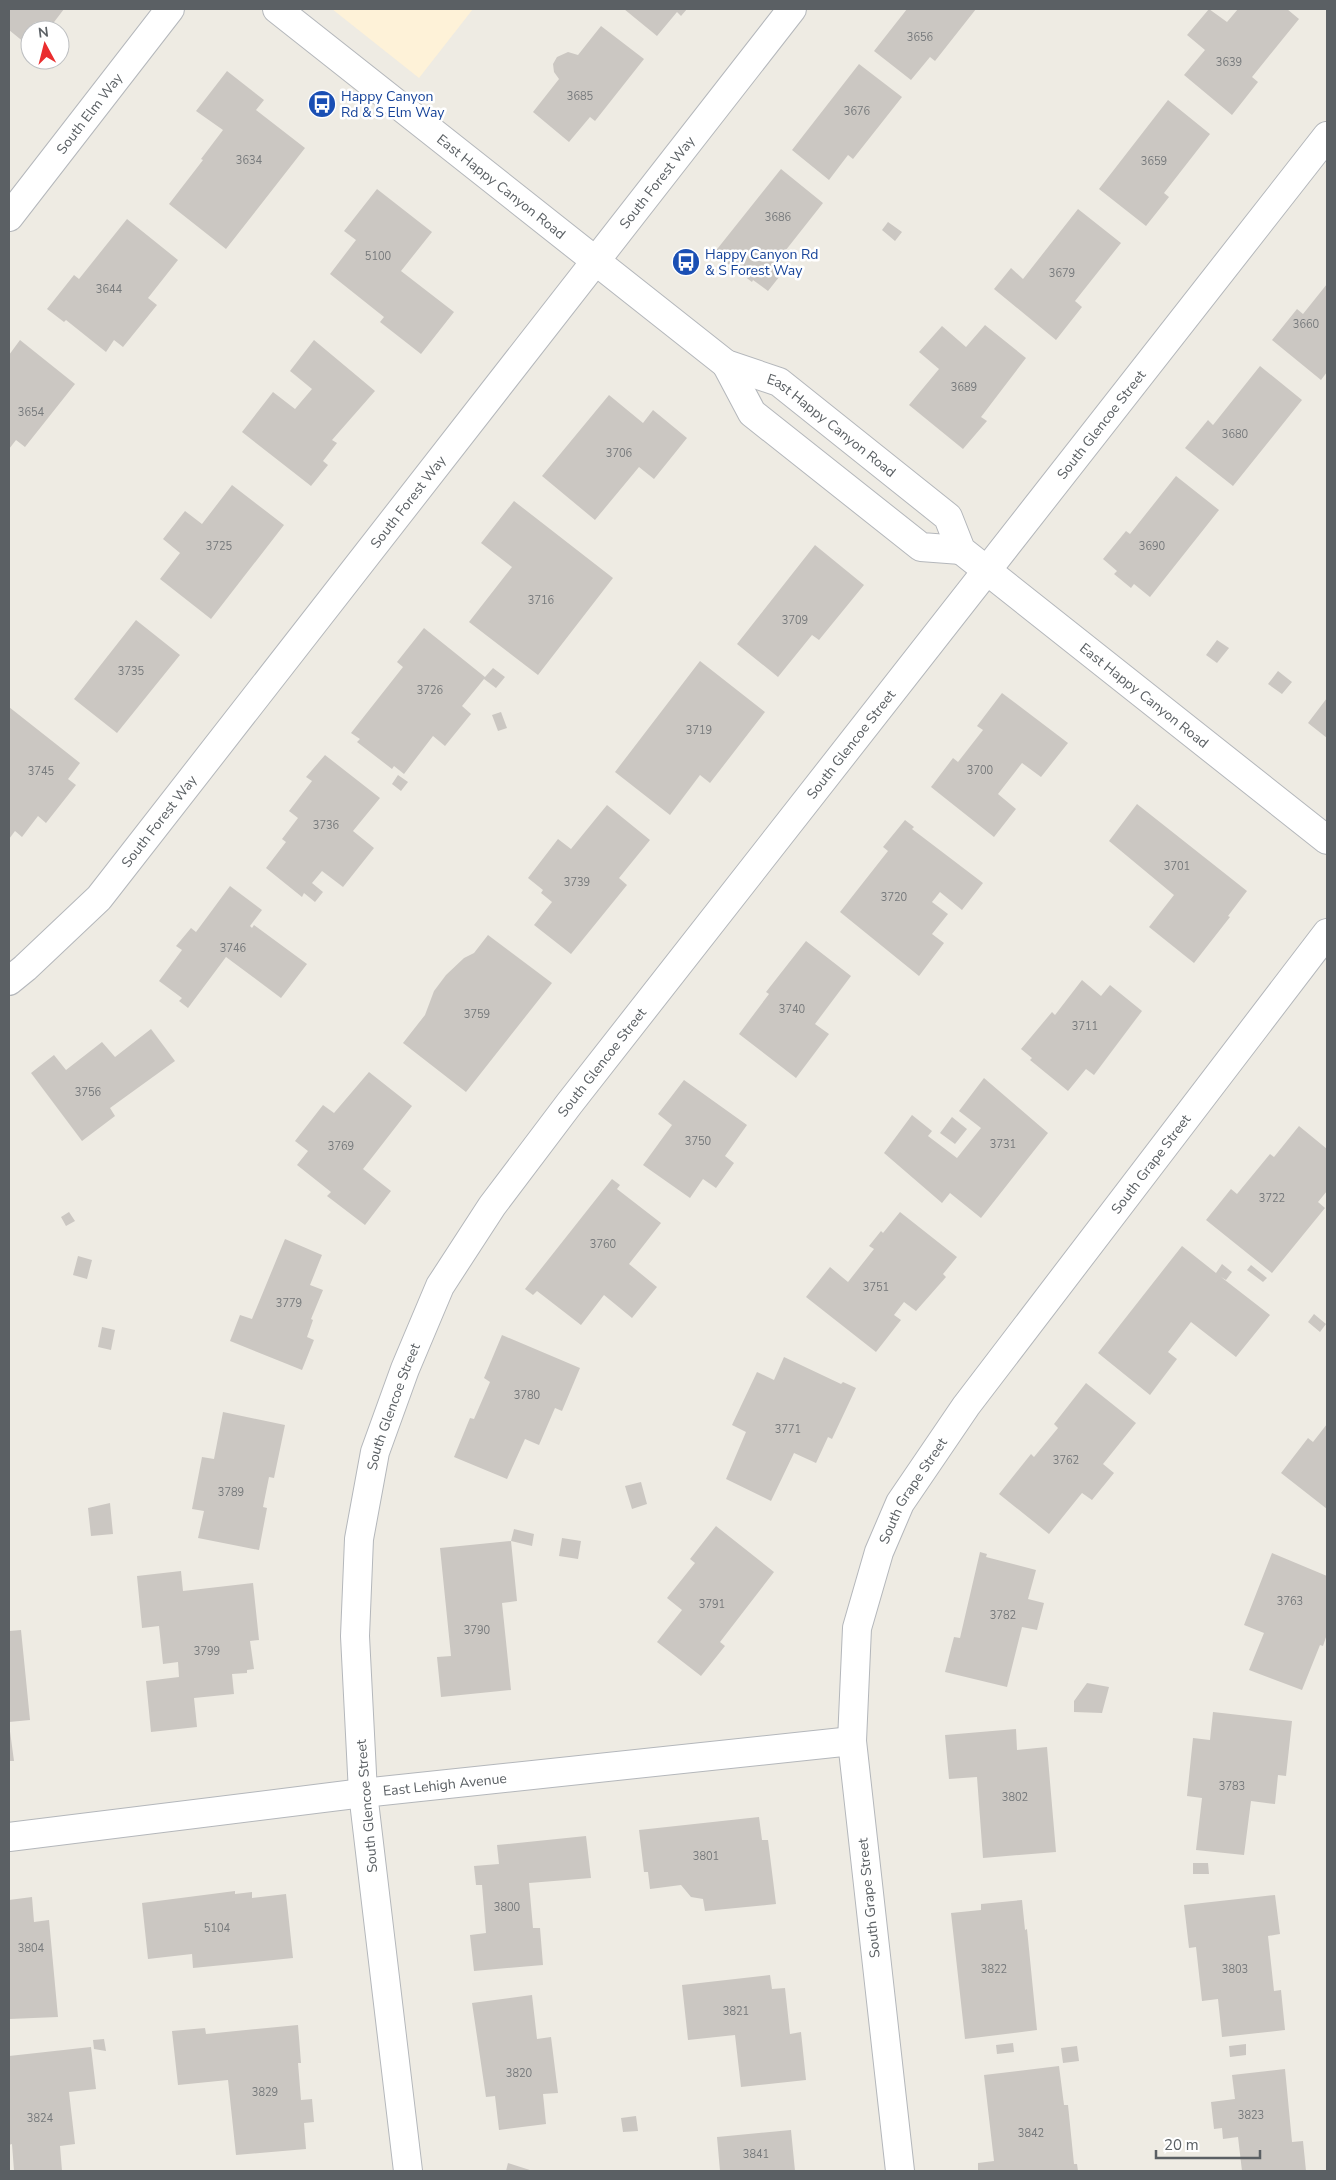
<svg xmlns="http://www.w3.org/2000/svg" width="1336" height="2180" font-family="'Nunito Sans',sans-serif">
<rect width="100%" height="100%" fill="#eeebe3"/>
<path fill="#fef2d8" d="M332,9h141l-54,69z"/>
<path fill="#cbc7c2" d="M9,9h55l-16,21h-18v17l-21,-17z
M624,9h63l-6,7 -4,-4 -20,24z
M907,9h69l-41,52 -5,-4 -19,23 -37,-29z
M1209,9l18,13 11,-13h49l12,10 -47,58 6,5 -26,33 -48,-40 21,-25 -18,-15z
M601,26l43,33 -49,62 -5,-4 -21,25 -36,-30 26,-33 -5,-7 -1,-8 4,-7 11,-5 10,3z
M859,64l43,33 -49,62 -5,-4 -19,25 -37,-30z
M227,71l37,29 -8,10 49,38 -79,101 -57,-45 34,-44 -2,-1 22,-29 -27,-19z
M1168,100l42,34 -46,59 5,4 -23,29 -47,-37z
M781,169l42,34 -45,57 9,7 -19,24 -15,-11 -1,2 -38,-29z
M377,189l55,43 -31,39 53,41 -33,42 -41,-32 4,-5 -54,-43 26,-34 -12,-9z
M1078,209l43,34 -46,58 7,6 -26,33 -62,-51 17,-21 12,11z
M127,219l51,41 -30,38 9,7 -34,42 -9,-7 -8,12 -40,-32 -2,2 -17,-13 27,-34 5,4z
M888,222l14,10 -7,9 -13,-11z
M1327,284v88l-6,8 -49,-40 25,-31 6,5z
M985,325l41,33 -45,59 6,4 -24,28 -54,-44 30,-36 -20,-17 23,-26 24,21z
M20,340l55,44 -50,63 -9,-7 -7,9v-94z
M314,340l61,51 -43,49 5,3 -14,18 5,4 -17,21 -69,-54 31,-40 22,17 17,-20 -22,-18z
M1260,366l42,34 -69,86 -48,-38 23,-28 5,5z
M609,395l34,28 10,-13 34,28 -33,41 -15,-12 -44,53 -53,-44z
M1176,476l43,34 -69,87 -16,-13 -3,4 -17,-14 3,-3 -14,-12 23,-28 4,3z
M232,485l52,40 -73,94 -51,-40 20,-26 -17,-14 22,-28 17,13z
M514,501l99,77 -75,97 -69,-53 43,-55 -31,-24z
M815,545l49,40 -45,55 -7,-5 -34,42 -41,-33z
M136,620l44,35 -63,78 -43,-34z
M424,628l61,49 8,-9 12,9 -9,11 -12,-9 -22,27 9,8 -26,32 -12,-10 -29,38 -10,-8 -2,3 -35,-27 3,-3 -9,-6 52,-66 -6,-5z
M1217,640l12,8 -12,15 -11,-8z
M700,661l65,51 -55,71 -10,-8 -30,40 -55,-43z
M1278,671l14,11 -10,12 -14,-10z
M1002,693l66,50 -27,34 -19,-14 -24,31 18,15 -22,28 -63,-50 22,-29 5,4 25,-32 -6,-4z
M1327,698v40l-19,-15z
M9,707l71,56 -12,16 8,6 -30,38 -8,-7 -16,21 -7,-6 -6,8z
M501,712l6,16 -9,3 -6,-16z
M325,755l55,43 -27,33 21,17 -31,39 -21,-16 -10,12 11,9 -8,10 -11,-9 -2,4 -36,-29 20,-26 -4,-3 16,-21 -9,-7 23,-30 -6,-4z
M398,775l10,7 -7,9 -9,-7z
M1137,804l110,87 -19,25 2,1 -36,46 -45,-36 25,-32 -65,-54z
M607,805l43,35 -31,38 8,7 -56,69 -37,-29 18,-23 -11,-9 2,-3 -15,-12 30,-39 13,10z
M905,820l9,7 -2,2 71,54 -21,27 -22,-18 -8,10 16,12 -16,20 12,9 -25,33 -79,-64 48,-61 -5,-4z
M230,886l32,24 -12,16 2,2 2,-3 53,39 -26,34 -55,-41 -38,51 -9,-7 3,-3 -23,-17 23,-31 -6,-4 15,-18 5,4z
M488,935l64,48 -86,109 -63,-49 22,-28 9,-24 12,-16 18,-17 10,-5z
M806,941l45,35 -36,48 14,10 -33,44 -57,-44 30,-40 -3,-2z
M1082,980l19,16 9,-11 32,26 -48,64 -8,-6 -18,22 -38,-31 2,-2 -11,-9 31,-37 3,3z
M151,1029l24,32 -65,47 5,8 -33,25 -51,-68 23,-18 12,15 36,-28 13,15z
M369,1072l43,34 -49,63 28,22 -26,34 -38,-29 4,-4 -34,-27 11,-14 -13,-10 28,-36 11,8z
M984,1078l64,55 -67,85 -31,-25 -8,10 -58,-50 28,-38 20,16 -4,5 29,22 24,-30 -22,-17z
M684,1080l63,45 -22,31 9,7 -18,25 -13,-9 -13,19 -47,-33 29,-40 -14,-11z
M952,1117l15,12 -12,15 -15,-11z
M1299,1126l28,23v42l-9,11 7,6 -53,65 -66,-53 25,-31 6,5 33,-40 4,3z
M612,1179l8,6 -3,4 44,34 -32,41 28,23 -25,31 -28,-23 -23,30 -44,-34 -4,4 -8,-6z
M69,1212l6,9 -9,5 -5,-9z
M900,1212l57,45 -14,17 3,3 -30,34 -12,-9 -10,13 7,5 -25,32 -70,-55 24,-30 18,15 26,-33 -5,-3 12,-15 2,2z
M285,1239l37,16 -12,30 13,5 -12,29 2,1 -6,17 7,3 -12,30 -72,-29 10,-26 12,4z
M1182,1246l34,27 6,-9 10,8 -6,8 -5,-3 49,38 -34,42 -45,-35 -23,30 9,7 -27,36 -52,-42z
M78,1256l14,4 -5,19 -14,-4z
M1251,1265l16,13 -4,4 -16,-12z
M1314,1314l12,10 -6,8 -12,-10z
M102,1327l13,3 -4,20 -13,-3z
M502,1335l78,33 -18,43 -7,-3 -16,37 -14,-6 -18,40 -53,-22 16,-39 4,1 16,-37 -6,-4z
M784,1357l57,27 2,-2 13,6 -24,51 -4,-2 -12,26 -22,-10 -23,48 -45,-22 20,-47 -14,-7 25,-53 17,8z
M1086,1383l50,40 -33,41 11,9 -22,27 -10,-7 -33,41 -50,-40 32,-40 3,3 24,-29 -4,-4z
M223,1412l62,13 -11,53 -5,-1 -6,30 4,1 -8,42 -61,-12 6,-27 -12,-2 10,-52 12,2z
M1327,1424v85l-46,-36 27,-35 5,4z
M641,1482l6,22 -15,5 -7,-23z
M110,1503l3,31 -22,2 -3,-28z
M716,1526l58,46 -54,70 5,4 -24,30 -44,-34 25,-32 -15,-12 28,-35 -5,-4z
M514,1529l20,5 -2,12 -21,-5 6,60 -15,2 9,87 -70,7 -4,-40 14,-1 -11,-108 71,-7z
M562,1538l19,3 -3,18 -19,-3z
M980,1552l7,2 -1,3 50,13 -8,29 16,4 -7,27 -15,-3 -15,60 -62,-15 9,-35 6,1z
M1272,1553l55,23v58l-4,12 -3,-1 -18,45 -53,-20 15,-37 -20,-8z
M181,1571l2,20 70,-8 6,57 -9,1 4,28 -7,1v3l-15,1 2,20 -40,4 3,29 -46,5 -5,-51 33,-4 -1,-15 -15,2 -4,-38 -17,2 -5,-52z
M21,1630l9,90 -21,2v-91z
M1087,1683l22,4 -7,26 -28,-1v-11z
M1213,1712l79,9 -6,55 -8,-1 -3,29 -24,-3 -7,54 -48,-5 6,-52 -15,-2 6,-58 17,2z
M9,1724l5,37h-5z
M1016,1729l1,21 30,-3 9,105 -73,6 -6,-81 -28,2 -4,-44z
M759,1817l3,23h6l8,64 -71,7 -2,-12 -12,-2 -10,-12 -31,4 -2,-17h-4l-5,-42z
M586,1836l5,42 -62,5 4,45h7l3,37 -69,6 -4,-36 16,-2 -4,-48h-6l-2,-19 25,-2 -2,-19z
M1193,1863h15l1,11h-16z
M235,1891v3l17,-2v6l34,-4 7,64 -100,10 -1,-14 -44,5 -6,-56z
M1275,1895l5,39 -12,2 6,55 7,-1 4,40 -63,7 -4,-38 -16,2 -6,-54 -7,1 -5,-43z
M32,1897l2,25 15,-2 9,97 -49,2v-119z
M1022,1900l3,30 2,-1 10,101 -72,9 -14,-126 30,-3v-6z
M770,1975l2,14 13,-1 5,46 11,-2 5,48 -65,7 -6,-52 -47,5 -6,-55z
M532,1995l5,44 14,-2 7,56 -15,1 3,30 -47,6 -4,-34 -9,1 -14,-94z
M298,2025l3,38h-3l3,37 11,-1 2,23 -10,1 2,26 -70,6 -8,-75 -50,5 -6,-54 33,-3 1,6z
M104,2039l2,12 -12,-2 -1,-9z
M1013,2043l1,9 -17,2 -1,-9z
M1246,2044v11l-16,2 -1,-11z
M1077,2046l2,15 -16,2 -2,-15z
M91,2047l5,42 -27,3 6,52 -15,2 2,25h-48l-2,-27 -3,1v-89z
M1059,2066l5,39h4l6,59h3l1,7h-100v-8l16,-2 -10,-86z
M1285,2069l7,73 11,-1 3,30h-64l-4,-34 -15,2 -1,-11 -8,1 -3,-27 24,-3 -3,-24z
M636,2116l2,15 -15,1 -2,-14z
M791,2130l4,41h-75l-3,-34z
M508,2163l25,8h-27z"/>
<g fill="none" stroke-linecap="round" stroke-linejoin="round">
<defs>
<g id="minor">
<path id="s1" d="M277,9l449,355 53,18 169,135 13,33 366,290"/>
<path id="s2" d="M9,217l161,-208"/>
<path d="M726,364l26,49 169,134 40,3"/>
<path id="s3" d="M9,981l16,-13 74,-70 693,-889"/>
<path id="s4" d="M9,1837l354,-44 489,-52"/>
<path id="s5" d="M408,2171l-45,-378 -8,-157 4,-97 16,-87 30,-83 35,-83 52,-80 77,-102 758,-968"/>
<path id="s6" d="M900,2171l-48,-430 5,-113 22,-76 21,-49 66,-97 361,-473"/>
</g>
</defs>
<use href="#minor" stroke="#b4b7bb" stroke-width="30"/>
<use href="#minor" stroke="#fff" stroke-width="28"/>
</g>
<defs>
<symbol id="bus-disc" viewBox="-11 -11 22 22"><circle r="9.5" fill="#1a4fb4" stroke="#fff"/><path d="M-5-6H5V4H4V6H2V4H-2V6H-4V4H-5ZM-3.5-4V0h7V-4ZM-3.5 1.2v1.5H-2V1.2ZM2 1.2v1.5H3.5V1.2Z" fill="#fff"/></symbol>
</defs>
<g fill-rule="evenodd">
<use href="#bus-disc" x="306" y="88" width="32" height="32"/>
<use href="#bus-disc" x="670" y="246" width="32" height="32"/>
</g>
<g text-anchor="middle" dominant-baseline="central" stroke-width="5" stroke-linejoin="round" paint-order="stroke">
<g font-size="11" fill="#777a7c">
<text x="920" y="37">3656</text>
<text x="1229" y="62">3639</text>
<text x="580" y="96">3685</text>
<text x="857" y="111">3676</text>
<text x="249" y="160">3634</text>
<text x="1154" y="161">3659</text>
<text x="778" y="217">3686</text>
<text x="378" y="256">5100</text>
<text x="1062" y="273">3679</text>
<text x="109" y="289">3644</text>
<text x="1306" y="324">3660</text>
<text x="964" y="387">3689</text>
<text x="31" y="412">3654</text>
<text x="1235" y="434">3680</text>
<text x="619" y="453">3706</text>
<text x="219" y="546">3725</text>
<text x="1152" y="546">3690</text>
<text x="541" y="600">3716</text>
<text x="795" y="620">3709</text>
<text x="131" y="671">3735</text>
<text x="430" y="690">3726</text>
<text x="699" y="730">3719</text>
<text x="980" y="770">3700</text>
<text x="41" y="771">3745</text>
<text x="326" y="825">3736</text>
<text x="1177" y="866">3701</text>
<text x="577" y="882">3739</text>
<text x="894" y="897">3720</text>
<text x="233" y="948">3746</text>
<text x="792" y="1009">3740</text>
<text x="477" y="1014">3759</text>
<text x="1085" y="1026">3711</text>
<text x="88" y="1092">3756</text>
<text x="698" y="1141">3750</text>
<text x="1003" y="1144">3731</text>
<text x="341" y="1146">3769</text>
<text x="1272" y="1198">3722</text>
<text x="603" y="1244">3760</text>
<text x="876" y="1287">3751</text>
<text x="289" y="1303">3779</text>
<text x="527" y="1395">3780</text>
<text x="788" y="1429">3771</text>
<text x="1066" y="1460">3762</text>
<text x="231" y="1492">3789</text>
<text x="1290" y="1601">3763</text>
<text x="712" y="1604">3791</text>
<text x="1003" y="1615">3782</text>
<text x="477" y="1630">3790</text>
<text x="207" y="1651">3799</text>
<text x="1232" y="1786">3783</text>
<text x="1015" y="1797">3802</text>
<text x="706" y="1856">3801</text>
<text x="507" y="1907">3800</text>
<text x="217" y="1928">5104</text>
<text x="31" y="1948">3804</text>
<text x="994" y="1969">3822</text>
<text x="1235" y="1969">3803</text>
<text x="736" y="2011">3821</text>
<text x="519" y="2073">3820</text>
<text x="265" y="2092">3829</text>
<text x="1251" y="2115">3823</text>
<text x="40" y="2118">3824</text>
<text x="1031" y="2133">3842</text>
<text x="756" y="2154">3841</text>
</g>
<g font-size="14" fill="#164399" stroke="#fff" text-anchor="start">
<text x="341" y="96">Happy Canyon<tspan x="341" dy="16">Rd &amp; S Elm Way</tspan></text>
<text x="705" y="254">Happy Canyon Rd<tspan x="705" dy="16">&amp; S Forest Way</tspan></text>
</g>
<g font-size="14" fill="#5b6064" stroke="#fff">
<text stroke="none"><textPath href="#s2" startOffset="131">South Elm Way</textPath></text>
<text stroke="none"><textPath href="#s3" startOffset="1030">South Forest Way</textPath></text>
<text stroke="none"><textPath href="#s1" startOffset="286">East Happy Canyon Road</textPath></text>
<text stroke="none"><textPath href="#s5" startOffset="1988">South Glencoe Street</textPath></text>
<text stroke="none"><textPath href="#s1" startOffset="696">East Happy Canyon Road</textPath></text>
<text stroke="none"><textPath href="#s3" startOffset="625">South Forest Way</textPath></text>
<text stroke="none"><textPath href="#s1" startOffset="1114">East Happy Canyon Road</textPath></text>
<text stroke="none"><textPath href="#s5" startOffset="1582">South Glencoe Street</textPath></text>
<text stroke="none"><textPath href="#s3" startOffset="220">South Forest Way</textPath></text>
<text stroke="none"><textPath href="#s5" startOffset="1178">South Glencoe Street</textPath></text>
<text stroke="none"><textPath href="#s6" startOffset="1100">South Grape Street</textPath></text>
<text stroke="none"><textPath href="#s5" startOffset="772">South Glencoe Street</textPath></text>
<text stroke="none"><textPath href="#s6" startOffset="695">South Grape Street</textPath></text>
<text stroke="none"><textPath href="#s4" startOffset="439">East Lehigh Avenue</textPath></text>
<text transform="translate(367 1806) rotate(-95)">South Glencoe Street</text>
<text transform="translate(869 1898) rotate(-96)">South Grape Street</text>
</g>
</g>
<rect width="1336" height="2180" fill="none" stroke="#5b6064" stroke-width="20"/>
<g transform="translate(45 45) rotate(353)"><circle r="24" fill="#ffffff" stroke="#bdbfc1"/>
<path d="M0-4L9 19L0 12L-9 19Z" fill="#ea2d2e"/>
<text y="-8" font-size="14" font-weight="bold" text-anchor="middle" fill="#5b6064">N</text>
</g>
<path d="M1156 2150v8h104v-8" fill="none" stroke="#5b6064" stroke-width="2.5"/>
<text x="1164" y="2150" font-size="15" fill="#5b6064" stroke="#ffffff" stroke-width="4" paint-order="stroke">20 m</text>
</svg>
